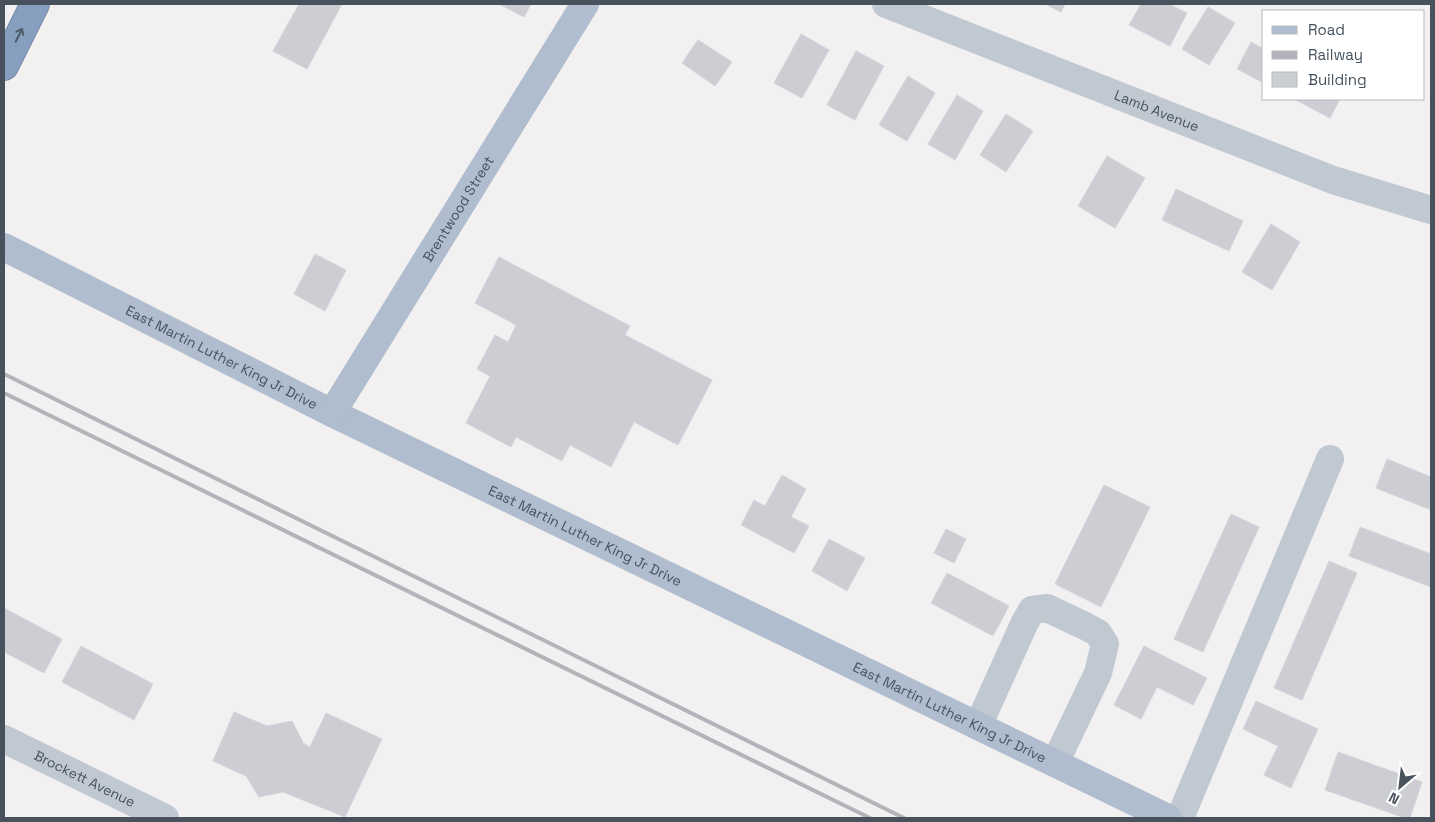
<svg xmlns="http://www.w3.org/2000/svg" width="1435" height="822" font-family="'Space Grotesk',sans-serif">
<rect width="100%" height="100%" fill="#f2f0f0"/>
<path fill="#ccced4" stroke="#d4d5db" d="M299,4h43l-35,65 -34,-18z
M499,4h32l-7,13z
M1045,4h20l-4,8z
M1141,4h28l18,9 -17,33 -41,-21z
M1208,7l27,16 -26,42 -27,-16z
M801,34l28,16 -27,48 -28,-15z
M698,40l34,22 -17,24 -33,-23z
M1251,42l13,7v34l-27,-14z
M856,51l28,15 -29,54 -28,-15z
M908,76l27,17 -28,48 -28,-16z
M957,95l26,16 -28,49 -27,-16z
M1294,99h46l-10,19z
M1006,114l27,17 -27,41 -26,-17z
M1107,156l38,22 -30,50 -37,-22z
M1176,189l67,32 -14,30 -67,-31z
M1271,224l29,18 -28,48 -30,-18z
M315,254l31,16 -21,41 -31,-17z
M499,257l131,69 -5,9 87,45 -34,65 -44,-23 -23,45 -41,-22 -8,16 -46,-24 -5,10 -45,-24 24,-47 -13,-7 18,-34 13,7 8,-17 -41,-22z
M1387,459l44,18v33l-55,-22z
M782,475l24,14 -15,28 18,9 -15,27 -53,-28 13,-25 11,6z
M1104,485l46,22 -49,100 -46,-23z
M1231,514l28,13 -56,125 -29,-13z
M1360,527l71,27v33l-82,-31z
M946,529l20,10 -12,24 -20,-10z
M829,539l36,19 -18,33 -35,-20z
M1329,561l28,12 -55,127 -28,-12z
M947,573l62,33 -16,30 -62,-33z
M4,608l58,31 -18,34 -40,-21z
M81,646l72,38 -19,36 -72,-38z
M1144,646l63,32 -14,27 -36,-18 -16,32 -27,-14z
M1256,701l62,28 -27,59 -27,-13 14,-29 -35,-17z
M234,712l33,14 25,-5 12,23 6,3 16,-34 56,26 -37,78 -62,-25 -24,5 -13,-21 -33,-15z
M1338,752l84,30 -12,36h-5l-80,-28z"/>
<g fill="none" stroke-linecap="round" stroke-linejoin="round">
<defs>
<path id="highway" d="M4,66l31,-62"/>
</defs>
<use href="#highway" stroke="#728aaa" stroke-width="30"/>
<g stroke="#c0c9d1" stroke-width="28">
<path id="s1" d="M886,4l447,176 98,30"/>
<path d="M978,726l47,-104 7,-12 15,-2 38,18 13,7 7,11 -7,29 -43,90"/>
<path id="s2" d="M4,739l161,79"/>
<path d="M1180,818l150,-359"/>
</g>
<g stroke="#afbdce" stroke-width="28">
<path id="s3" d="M4,247l328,166 836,405"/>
<path id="s4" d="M332,413l253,-409"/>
</g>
<use href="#highway" stroke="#879fbe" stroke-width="28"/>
<path stroke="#b2b4ba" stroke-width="4" d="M4,374l900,444
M4,393l866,425"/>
</g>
<defs><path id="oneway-shaft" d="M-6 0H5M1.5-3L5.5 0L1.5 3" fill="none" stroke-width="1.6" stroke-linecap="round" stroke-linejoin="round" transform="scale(1.25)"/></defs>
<use stroke="#4d5a67" href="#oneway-shaft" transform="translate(19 35) rotate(-64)"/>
<g text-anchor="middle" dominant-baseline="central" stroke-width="4" stroke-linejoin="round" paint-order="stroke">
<g font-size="14" fill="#47525d" stroke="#fff">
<text stroke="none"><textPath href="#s1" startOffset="291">Lamb Avenue</textPath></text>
<text stroke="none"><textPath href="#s4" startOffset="240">Brentwood Street</textPath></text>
<text stroke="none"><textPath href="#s3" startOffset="244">East Martin Luther King Jr Drive</textPath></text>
<text stroke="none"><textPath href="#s3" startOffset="649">East Martin Luther King Jr Drive</textPath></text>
<text stroke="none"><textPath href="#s3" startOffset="1054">East Martin Luther King Jr Drive</textPath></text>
<text stroke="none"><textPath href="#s2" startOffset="90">Brockett Avenue</textPath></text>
</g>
</g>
<rect width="1435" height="822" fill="none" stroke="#47525d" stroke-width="10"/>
<rect x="1262" y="10" width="162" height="90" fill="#ffffff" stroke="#b5babe"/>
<rect x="1272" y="26" width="25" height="8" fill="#afbdce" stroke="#b5babe"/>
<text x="1308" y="35" font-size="15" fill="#47525d">Road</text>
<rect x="1272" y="51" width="25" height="8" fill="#b2b4ba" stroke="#b5babe"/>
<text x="1308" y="60" font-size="15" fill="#47525d">Railway</text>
<rect x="1272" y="72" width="25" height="15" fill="#ccced4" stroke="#b5babe"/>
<text x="1308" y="85" font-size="15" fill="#47525d">Building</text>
<g transform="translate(1400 787) rotate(208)" stroke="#ffffff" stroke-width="4" paint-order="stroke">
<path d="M0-4L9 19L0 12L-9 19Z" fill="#47525d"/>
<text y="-8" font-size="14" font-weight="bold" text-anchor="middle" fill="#47525d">N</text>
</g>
</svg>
